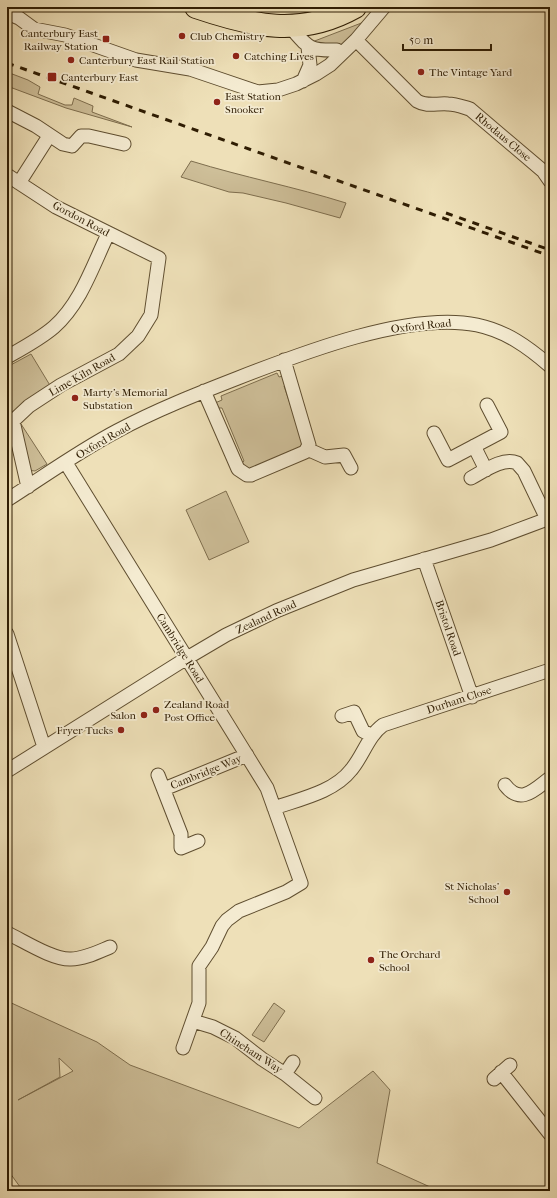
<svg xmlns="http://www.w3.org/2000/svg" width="557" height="1198" font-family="'IM FELL French Canon',serif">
<rect width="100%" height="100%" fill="#eee0b8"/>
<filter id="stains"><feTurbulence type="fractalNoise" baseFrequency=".005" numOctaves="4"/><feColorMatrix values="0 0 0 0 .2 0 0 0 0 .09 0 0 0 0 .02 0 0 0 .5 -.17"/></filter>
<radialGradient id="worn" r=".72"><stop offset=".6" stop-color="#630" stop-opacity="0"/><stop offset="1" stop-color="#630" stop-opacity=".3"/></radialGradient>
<path fill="#cebf99" stroke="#7e6e4e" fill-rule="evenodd" d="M364,22l-21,22 -6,3 -25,-5z
M7,72l21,8 12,7 -2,7 27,11h7l2,-7 19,8 -1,6 40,15 -66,-19 -59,-22z
M191,161c52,16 104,26 155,42l-6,15 -54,-15 -43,-10 -14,-1 -48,-15z
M31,354l20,33 -43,30 -1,-50z
M277,373l2,4 7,-2 2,7 -4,4 18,53 1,9 -51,23 -11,-7 3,-3 -22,-53h-5l-2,-5 7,-3 -1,-4z
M21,424l26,40 -12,7 -8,-1 -9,-39z
M226,491l23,51 -40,18 -23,-50z
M7,1001l90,41 33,23 169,63 74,-57 17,19 -13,73 62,28h-416l-16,-22zM59,1058l14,13 -55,29 42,-23z
M274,1003l11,8 -21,31 -12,-7z"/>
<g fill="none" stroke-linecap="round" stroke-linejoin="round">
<defs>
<path id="minor" d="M7,13l12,5 15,11 31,6 71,25 54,9 68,23 20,-2 18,-6 20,-10 14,-9 26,-25 28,-33
M290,27c18,20 18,24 47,23
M356,40l61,61c10,6 20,2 31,3 8,0 15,3 22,5l73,62 7,10
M303,81l7,-16 -2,-18
M7,111l29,15 27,18 9,2 9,-10h8l35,8
M7,175l49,32 103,51 -8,57 -13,21 -19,18 -58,31 -32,21 -16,15 15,66
M19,183l30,-47
M7,357c16,-9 33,-18 47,-30 27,-24 39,-62 54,-93
M204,391l34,78 9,6h4l54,-23 4,-7 -25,-85
M434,433l14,27 53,-28 -14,-27
M474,446l12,24
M307,449l18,8 19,-2 7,13
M66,463l201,325 34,95 -15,9 -47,19 -12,9 -5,6 -10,21 -13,19v37l-16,45
M471,478c13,-7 32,-21 46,-15l7,8 23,48
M7,500c36,-23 72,-49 110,-69 39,-21 80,-37 121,-53 64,-25 172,-67 239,-53 29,6 51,22 73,41
M424,559l48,138
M7,634l37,113
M342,716l12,-4 9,19 9,5
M7,771l180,-113 39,-23 50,-24 77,-31 138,-40 59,-22
M158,775l23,59v14l17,-7
M505,785c16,21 30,4 45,-7
M164,789l83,-34
M274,808c26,-9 60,-16 77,-38 12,-14 17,-34 32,-45l167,-55
M7,933c17,8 46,27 64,26 13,0 27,-7 39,-12
M193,1021l20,6 22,11 27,21 23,15 30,24
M501,1072l49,62
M285,1074l8,-12
M494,1079l16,-14"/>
<path id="trunk" d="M196,7c56,19 104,31 159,0"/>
</defs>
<use href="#minor" stroke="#5f4e30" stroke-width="15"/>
<use href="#trunk" stroke="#2f1d03" stroke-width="24"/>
<use href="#minor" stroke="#f4ebd1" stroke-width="13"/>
<use href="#trunk" stroke="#eee0b8" stroke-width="22"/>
<path stroke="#2f1d03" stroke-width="3" stroke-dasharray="7 7" stroke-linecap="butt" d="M7,63l543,193
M446,213l104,37"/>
</g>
<g fill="#8f2418" stroke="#f4ebd1" stroke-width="1.5">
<circle cx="182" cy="36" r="4"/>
<rect x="102" y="35" width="8" height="8" rx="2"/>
<circle cx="236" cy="56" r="4"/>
<circle cx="71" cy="60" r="4"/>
<circle cx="421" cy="72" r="4"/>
<rect x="47" y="72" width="10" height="10" rx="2"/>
<circle cx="217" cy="102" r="4"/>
<circle cx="75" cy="398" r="4"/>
<circle cx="156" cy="710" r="4"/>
<circle cx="144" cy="715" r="4"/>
<circle cx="121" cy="730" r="4"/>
<circle cx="507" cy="892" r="4"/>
<circle cx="371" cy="960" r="4"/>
</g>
<g text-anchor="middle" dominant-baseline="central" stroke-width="3.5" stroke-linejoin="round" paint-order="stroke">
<g font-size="11" fill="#2f1d03" stroke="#f4ebd1" text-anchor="start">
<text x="98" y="33" text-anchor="end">Canterbury East<tspan x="98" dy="13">Railway Station</tspan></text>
<text x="190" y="36">Club Chemistry</text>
<text x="244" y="56">Catching Lives</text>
<text x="79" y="60">Canterbury East Rail Station</text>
<text x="429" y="72">The Vintage Yard</text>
<text x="61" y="77">Canterbury East</text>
<text x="225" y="96">East Station<tspan x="225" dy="13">Snooker</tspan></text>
<text x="83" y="392">Marty's Memorial<tspan x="83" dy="13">Substation</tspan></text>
<text x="164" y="704">Zealand Road<tspan x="164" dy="13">Post Office</tspan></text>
<text x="136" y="715" text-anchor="end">Salon</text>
<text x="113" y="730" text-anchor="end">Fryer Tucks</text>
<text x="499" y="886" text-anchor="end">St Nicholas'<tspan x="499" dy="13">School</tspan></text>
<text x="379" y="954">The Orchard<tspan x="379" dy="13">School</tspan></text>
</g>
<g font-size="11" fill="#2f1d03" stroke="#f4ebd1">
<text transform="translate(503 137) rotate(40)">Rhodaus Close</text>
<text transform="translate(81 219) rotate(28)">Gordon Road</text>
<text transform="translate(421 326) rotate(-6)">Oxford Road</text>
<text transform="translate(82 375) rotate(-30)">Lime Kiln Road</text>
<text transform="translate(103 441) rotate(-30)">Oxford Road</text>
<text transform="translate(266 617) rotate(-25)">Zealand Road</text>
<text transform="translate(448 628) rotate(71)">Bristol Road</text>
<text transform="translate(180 648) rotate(58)">Cambridge Road</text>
<text transform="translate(459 700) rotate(-18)">Durham Close</text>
<text transform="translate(206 772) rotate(-22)">Cambridge Way</text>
<text transform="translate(251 1051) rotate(33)">Chineham Way</text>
</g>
</g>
<rect width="557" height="1198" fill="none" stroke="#eee0b8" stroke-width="24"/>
<rect x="8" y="8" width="541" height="1182" fill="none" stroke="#2f1d03" stroke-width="2"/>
<rect x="12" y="12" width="533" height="1174" fill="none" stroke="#2f1d03"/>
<path d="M403 44v6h88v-6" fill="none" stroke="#2f1d03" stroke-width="2"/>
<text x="409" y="44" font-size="12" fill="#2f1d03" stroke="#f4ebd1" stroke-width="3" paint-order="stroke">50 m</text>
<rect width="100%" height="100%" filter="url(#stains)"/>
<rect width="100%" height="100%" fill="url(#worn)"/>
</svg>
